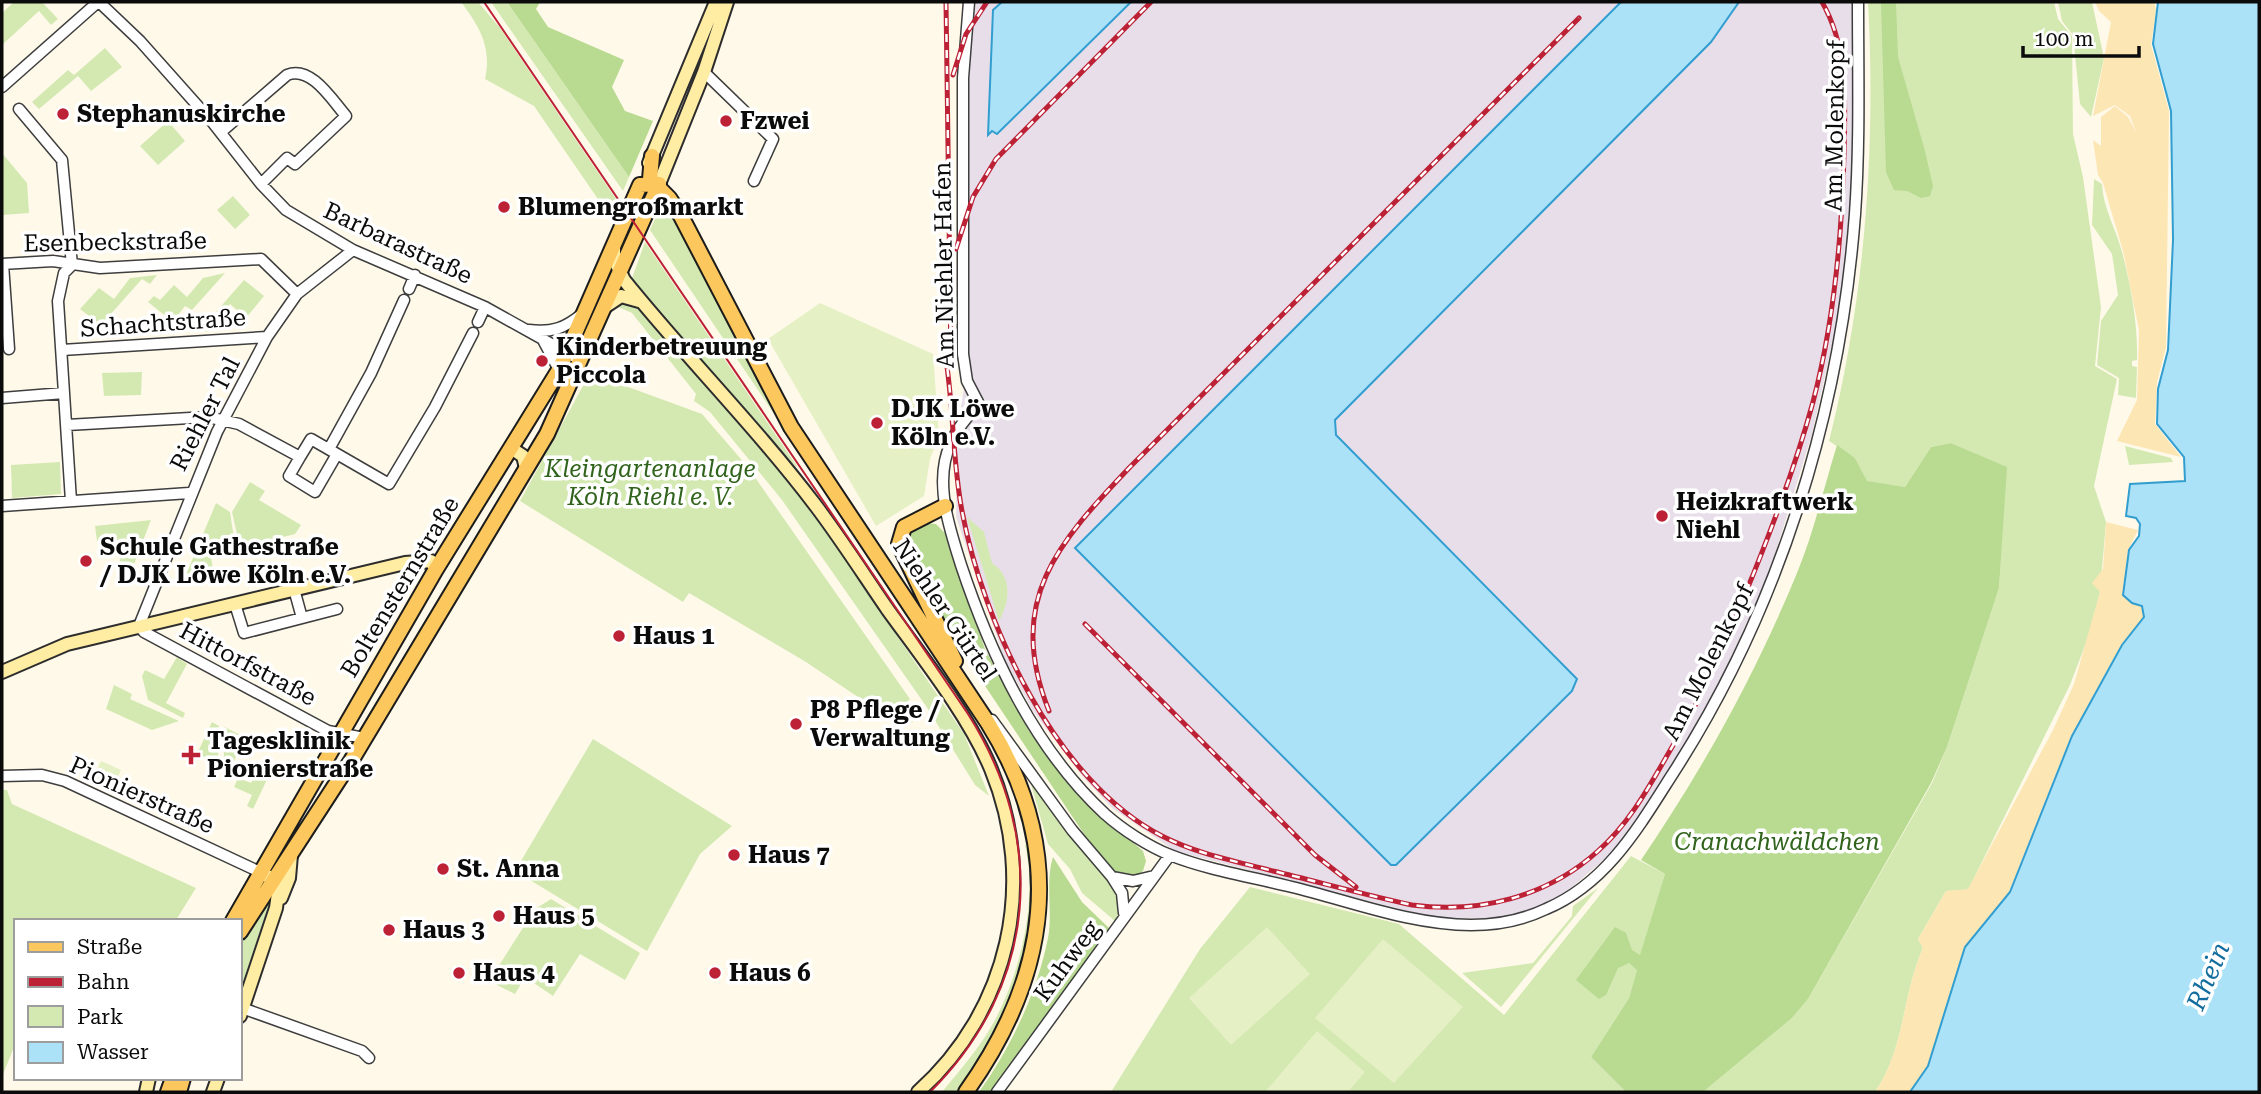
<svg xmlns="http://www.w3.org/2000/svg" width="2261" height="1094" font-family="'Roboto Serif',serif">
<rect width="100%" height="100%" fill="#fff9e9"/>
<path fill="#e8deea" d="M975,2h27l-9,8 -5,124 4,-3 5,3 134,-132h490l-546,546 314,315 7,2 176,-174 5,-12 -236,-239 -5,-5 -1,-15 376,-378 28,-40h114l-1,206 -10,92 -30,134 -43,140 -58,127 -60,97 -35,51 -54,47 -20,11 -41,11h-67l-259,-67 -63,-43 -29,-31 -50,-66 -28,-51 -49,-143 1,-87 12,-71v-282z"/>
<path fill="#d4e9b2" d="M14,2h28l16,17 -7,6 -12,-14 -37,34v-32z
M461,2h17l22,26 118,174 -7,16 -77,-112 -49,-27c7,-31 -5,-52 -24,-77z
M491,2h16l122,175 -6,14z
M1868,2h186l4,17 14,17 1,98 10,43 18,130 -6,59 22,13 -23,107 12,36 -6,70 -11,43 -19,50 -102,205 -22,1 -28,48 5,9c-21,47 -18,101 -48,144h-172l89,-74 16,-19 124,-216 15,-36 52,-159 7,-121 -55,-24 -20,4 -26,40 -38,-5 -12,-24 -26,-17c36,-142 47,-293 39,-439z
M2058,2h34l12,56 -13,59 -11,-13 -7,-69 -11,-14z
M105,48l17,19 -31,24 -13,-15 -39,33 -7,-7 36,-32 6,5z
M168,121l17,20 -27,24 -18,-19z
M2,153l25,30 2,30 -27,2z
M2094,179l8,5c1,24 14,45 20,68 9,34 16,72 15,108l-5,1v5l5,1 -1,31 -18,-3 1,-17 -22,-13 4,-44 17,-26 -6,-41 -20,-29z
M233,196l17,19 -15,14 -18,-19z
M659,210l10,3 5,7 138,250 -162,-240z
M645,242l154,227 -34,-31 -134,-157z
M225,273l-33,37 -7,-4 -12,16 -25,-20 6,-6 6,4 14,-15 13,12 16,-19z
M157,275l-7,9 -8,-5 -41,46 -21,-16 19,-21 15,11 16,-21z
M244,280l20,16 -18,22 -16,-14 -24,28 -5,-3z
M619,301l22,5 169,202 154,226 25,62 -14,-11 -49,-79 -144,-206 -72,-88 -16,-11 2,-7 -64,-81 -16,-7z
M142,372l-1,23 -37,1 -2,-23z
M590,373l112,41 45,52 163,233 -7,7 10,16 -12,4 -95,-64 -117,-69 -6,9 -163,-101z
M2125,446l46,12 2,4 -44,3z
M60,462l1,32 -49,4 -1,-33z
M250,482l15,9 -6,9 42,25 -6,9 -55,14 -8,-36z
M216,503l14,9 5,33 -25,7 4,23 -31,7z
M967,517l17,15 8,31c21,14 18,38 7,58z
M151,520l-20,52 -13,-6 9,-26 -30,1 -2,-15z
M177,657l10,7 -21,39 19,10 -2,5 -35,-18 -6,-24 3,-6 19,9z
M114,685l18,9 -2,5 49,22 -27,9 -46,-21z
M212,722l7,4 -1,36 -21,-8z
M224,727l21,10 -15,33 -6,-4z
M593,739l139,87 -32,28 -53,97 -132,-80z
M259,768l11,5 -17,36 -6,-3 5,-11 -18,-8 4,-9 13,5z
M1029,777l87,113 6,16 -7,15 -33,-28 -12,-24 -22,-25z
M2,790h5l5,14 184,84 -20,32 -160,1v121l-14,35z
M1029,844c4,16 3,33 2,48 0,85 -26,130 -68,200h-21c19,-23 40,-47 54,-74 25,-49 42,-119 29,-173z
M1631,856l34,18 -36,124 -38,59 35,35h-515l89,-143 50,-62 149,37 105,91z
M270,888l4,6 -34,107v-60z
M1598,888l-97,119 -39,-34 71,-10 39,-47 1,-10z
M551,899l89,54 -15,27 -45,-26 -27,42 -28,-19 -10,17 -26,-13 46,-72z"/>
<path fill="#b8da91" d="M507,2h33l-4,7 12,18 76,33 -12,27 13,24 28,10 -24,56z
M1881,2h15l2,55 27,94 8,35 -3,10 -9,2 -14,-7 -13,-1 -8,-18z
M1951,443l56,24 -8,121 -52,159 -16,36 -123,216 -16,19 -89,74h-77l-35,-35 38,-59 8,-28 -8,-7 -11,5 -12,27 -7,4 -23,-19 39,-53 11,6 6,17 8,5 25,-81 -24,-14c62,-91 114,-185 156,-287 17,-41 27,-86 40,-128l18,13 12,23 38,6 26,-40z
M923,523l13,1 10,10 39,115 44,82 65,79 49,41 3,10 -3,10 -8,6 -19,-3 -24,-28 -141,-211 -44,-86 4,-20z
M1053,857l29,45 27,26 -116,164h-14c32,-45 58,-99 69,-154 5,-25 -3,-57 5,-81z"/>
<path fill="#fce6b4" d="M2095,2h59l2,8 -5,35 18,66 -3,236 -9,35 -2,42 26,33 -64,-16 20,-41 2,-70 -16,-79 -20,-68 -5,-8 -5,-35 8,6v-29l14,-11 13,11 8,15 -6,-16 -15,-11 -22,11 18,-94 -12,-11z
M2106,522l32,8 -10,20 -6,45 10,8 10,3 2,11 -23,28 -50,91 -62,156 -44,55 -37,119 -18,26h-35c30,-43 27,-97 48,-144l-5,-9 28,-48 22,-2 85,-159 21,-46 26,-92 -8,-9 11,-14z"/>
<path fill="#e5f0c4" d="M820,303l113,51 6,82 -9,23 -6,37 -48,30 -108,-187z
M101,761l20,9 -10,22 -20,-9z
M1267,927l43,47 -79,71 -42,-47z
M1383,939l80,68 -69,76 -79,-65z
M1317,1031l48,41 -17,20h-83z"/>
<path fill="#ace2f7" stroke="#329ed0" stroke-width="2" d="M1002,2h129l-134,132 -5,-3 -4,4 5,-125z
M1621,2h118l-28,40 -376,378 1,15 5,5 236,239 -5,12 -176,174h-5l-316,-317z
M2158,2h101v1090h-349l18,-26 37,-119 45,-55 62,-156 50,-91 22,-28 -2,-11 -10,-3 -9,-8 6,-45 10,-14 1,-12 -4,-6 -10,-2 4,-32 55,-3 -1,-24 -27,-33 1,-35 10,-39 5,-110 -2,-129 -18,-67z"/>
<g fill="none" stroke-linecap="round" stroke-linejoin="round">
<defs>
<path id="street" d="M99,2l41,39 73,82 48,61 25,26 67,40 132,57 95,53
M969,2l-6,76v276l4,27 12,23c-16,17 -29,33 -34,57 -7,34 6,72 16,104 30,90 73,183 144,249 18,16 43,32 65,41 38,15 82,22 122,32 58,14 119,38 179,38 25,0 52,-5 75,-16 59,-25 91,-79 124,-131 109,-167 170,-365 185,-564 5,-70 3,-141 3,-212
M704,72l69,67 -19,42
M2,87l96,-85
M19,109l43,51 10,105 -8,8 -6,28 13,200
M221,132l66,-57c24,-10 45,25 59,41l-51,48 -8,-6 -26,26
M353,250l-56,44 -30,43 -50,95 -78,194 5,6 184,99 36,7
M2,264l51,-3 47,7 161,-9 36,35
M3,264l6,85
M409,289l6,-14
M478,322l7,-15
M529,330c23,3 36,-2 53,-16
M544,342l15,28
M62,350l205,-13
M2,398l62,-5
M67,425l141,-8 31,7 61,33 11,-18 78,45 46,-77 38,-74
M329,449l42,-76 33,-73
M300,457l-11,19 26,16 22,-38
M2,506l187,-13
M294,589l8,29
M235,604l9,29 93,-24
M992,720l80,110 40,47 10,16 2,20
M2,776l40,-1 23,6 195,91
M1112,877l21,4 21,-5
M242,1008l120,43 7,7
M997,1092l173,-237"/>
<path id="secondary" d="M649,163l67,-161
M659,184l45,-112 23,-70
M614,245v14l10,21c62,77 132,147 192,226 25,33 48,69 72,104 34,47 81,106 103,159 47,114 18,242 -73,323
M603,308l18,-12 18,5
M511,448l12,8 3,12
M2,672l65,-28 338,-81 26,-2 5,8
M281,898l8,-20 2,-23
M240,1016l36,-108 3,-23 -13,-10
M146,1092l3,-14
M213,1092l5,-14"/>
<path id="primary" d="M652,156l-2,23 19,19 12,18 110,211 197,296c79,127 62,251 -22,369
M945,506l-41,21 -5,17 56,117
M233,921l203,-352 123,-199 81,-185 19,-1
M240,932l111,-171 196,-327 112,-250
M168,1092l5,-14
M179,1092l4,-14"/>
</defs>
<use href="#street" stroke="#3e3e3e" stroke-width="13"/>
<use href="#secondary" stroke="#2d2d2d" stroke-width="16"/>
<use href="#primary" stroke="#1c1c1c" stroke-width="18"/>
<use href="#street" stroke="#fff" stroke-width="10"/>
<use href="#secondary" stroke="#ffeda4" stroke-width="12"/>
<use href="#primary" stroke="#fcc75c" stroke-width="14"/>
<path stroke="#bd2136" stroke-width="2" d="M484,2l484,712c80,126 70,271 -38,378"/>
<defs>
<path id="rail" d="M946,2l5,360
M953,75l13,-41 21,-32
M956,249l17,-52 23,-38 155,-157
M945,353c9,53 7,106 17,158 21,112 94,271 200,325 35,18 73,25 111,35 46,11 92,24 139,34 67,9 135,-8 186,-54 34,-30 54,-70 77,-109 29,-50 47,-92 69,-145 26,-63 51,-129 69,-195 21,-80 29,-166 31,-248 1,-53 5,-105 -22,-152
M1085,624l230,231 41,32
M1049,711c-44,-111 9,-168 81,-244l449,-449"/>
</defs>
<use href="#rail" stroke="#bd2136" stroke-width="5"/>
<use href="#rail" stroke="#fff" stroke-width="2.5" stroke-dasharray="8" stroke-linecap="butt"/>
</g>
<g fill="#bd2136" stroke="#fff" stroke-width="2.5">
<circle cx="63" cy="114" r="7"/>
<circle cx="726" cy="121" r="7"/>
<circle cx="504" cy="207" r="7"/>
<circle cx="542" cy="361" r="7"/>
<circle cx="877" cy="423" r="7"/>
<circle cx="1662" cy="516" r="7"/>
<circle cx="86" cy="561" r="7"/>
<circle cx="619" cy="636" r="7"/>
<circle cx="796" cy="724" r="7"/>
<path d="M187.5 744.5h7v7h7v7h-7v7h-7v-7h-7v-7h7z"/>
<circle cx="734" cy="855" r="7"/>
<circle cx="443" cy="869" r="7"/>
<circle cx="499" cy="916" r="7"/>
<circle cx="389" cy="930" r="7"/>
<circle cx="459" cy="973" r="7"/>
<circle cx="715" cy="973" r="7"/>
</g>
<g text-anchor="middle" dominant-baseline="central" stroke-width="7" stroke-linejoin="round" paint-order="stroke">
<g font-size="24" font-weight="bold" fill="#0b0b0b" stroke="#fff" text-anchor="start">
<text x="77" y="114">Stephanuskirche</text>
<text x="740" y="121">Fzwei</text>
<text x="518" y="207">Blumengroßmarkt</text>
<text x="556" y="347">Kinderbetreuung<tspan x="556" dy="28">Piccola</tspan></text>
<text x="891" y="409">DJK Löwe<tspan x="891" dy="28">Köln e.V.</tspan></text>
<text x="1676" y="502">Heizkraftwerk<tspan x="1676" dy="28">Niehl</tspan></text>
<text x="100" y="547">Schule Gathestraße<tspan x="100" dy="28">/ DJK Löwe Köln e.V.</tspan></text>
<text x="633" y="636">Haus 1</text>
<text x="810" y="710">P8 Pflege /<tspan x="810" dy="28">Verwaltung</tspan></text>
<text x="207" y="741">Tagesklinik<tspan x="207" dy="28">Pionierstraße</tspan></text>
<text x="748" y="855">Haus 7</text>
<text x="457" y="869">St. Anna</text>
<text x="513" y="916">Haus 5</text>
<text x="403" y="930">Haus 3</text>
<text x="473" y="973">Haus 4</text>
<text x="729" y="973">Haus 6</text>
</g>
<g font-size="24" fill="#0b0b0b" stroke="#fff">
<text transform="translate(1835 126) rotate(-89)">Am Molenkopf</text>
<text transform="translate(115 242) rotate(-1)">Esenbeckstraße</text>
<text transform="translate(398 243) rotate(25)">Barbarastraße</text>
<text transform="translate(944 265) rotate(-91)">Am Niehler Hafen</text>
<text transform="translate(163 323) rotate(-4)">Schachtstraße</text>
<text transform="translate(205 414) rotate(-63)">Riehler Tal</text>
<text transform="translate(400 587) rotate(-59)">Boltensternstraße</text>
<text transform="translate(945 610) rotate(56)">Niehler Gürtel</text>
<text transform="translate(1708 662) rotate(-63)">Am Molenkopf</text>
<text transform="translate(248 664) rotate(28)">Hittorfstraße</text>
<text transform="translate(142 795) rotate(24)">Pionierstraße</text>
<text transform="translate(1067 961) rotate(-54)">Kuhweg</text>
</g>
<g font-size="24" font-style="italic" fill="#30631b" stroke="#fff">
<text x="650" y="469">Kleingartenanlage<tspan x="650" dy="28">Köln Riehl e. V.</tspan></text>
<text x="1777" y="842">Cranachwäldchen</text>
</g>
<g font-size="26" font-style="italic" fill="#136d9e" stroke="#fff">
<text transform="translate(2208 976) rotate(-67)">Rhein</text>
</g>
</g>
<rect width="2261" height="1094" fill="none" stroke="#0b0b0b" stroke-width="7"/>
<rect x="14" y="919" width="228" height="161" fill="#ffffff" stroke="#9d9d9d" stroke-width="2"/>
<rect x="28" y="942" width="35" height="10" fill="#fcc75c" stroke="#9d9d9d" stroke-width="2"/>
<text x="77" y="954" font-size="21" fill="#0b0b0b">Straße</text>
<rect x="28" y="977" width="35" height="10" fill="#bd2136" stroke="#9d9d9d" stroke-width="2"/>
<text x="77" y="989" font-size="21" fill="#0b0b0b">Bahn</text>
<rect x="28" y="1006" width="35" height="21" fill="#d4e9b2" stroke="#9d9d9d" stroke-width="2"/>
<text x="77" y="1024" font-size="21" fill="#0b0b0b">Park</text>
<rect x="28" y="1042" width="35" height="21" fill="#ace2f7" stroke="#9d9d9d" stroke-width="2"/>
<text x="77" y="1059" font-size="21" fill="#0b0b0b">Wasser</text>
<path d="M2023 46v10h116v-10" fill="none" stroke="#0b0b0b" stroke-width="3.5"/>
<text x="2034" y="46" font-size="21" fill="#0b0b0b" stroke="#ffffff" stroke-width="5" paint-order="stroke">100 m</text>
</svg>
